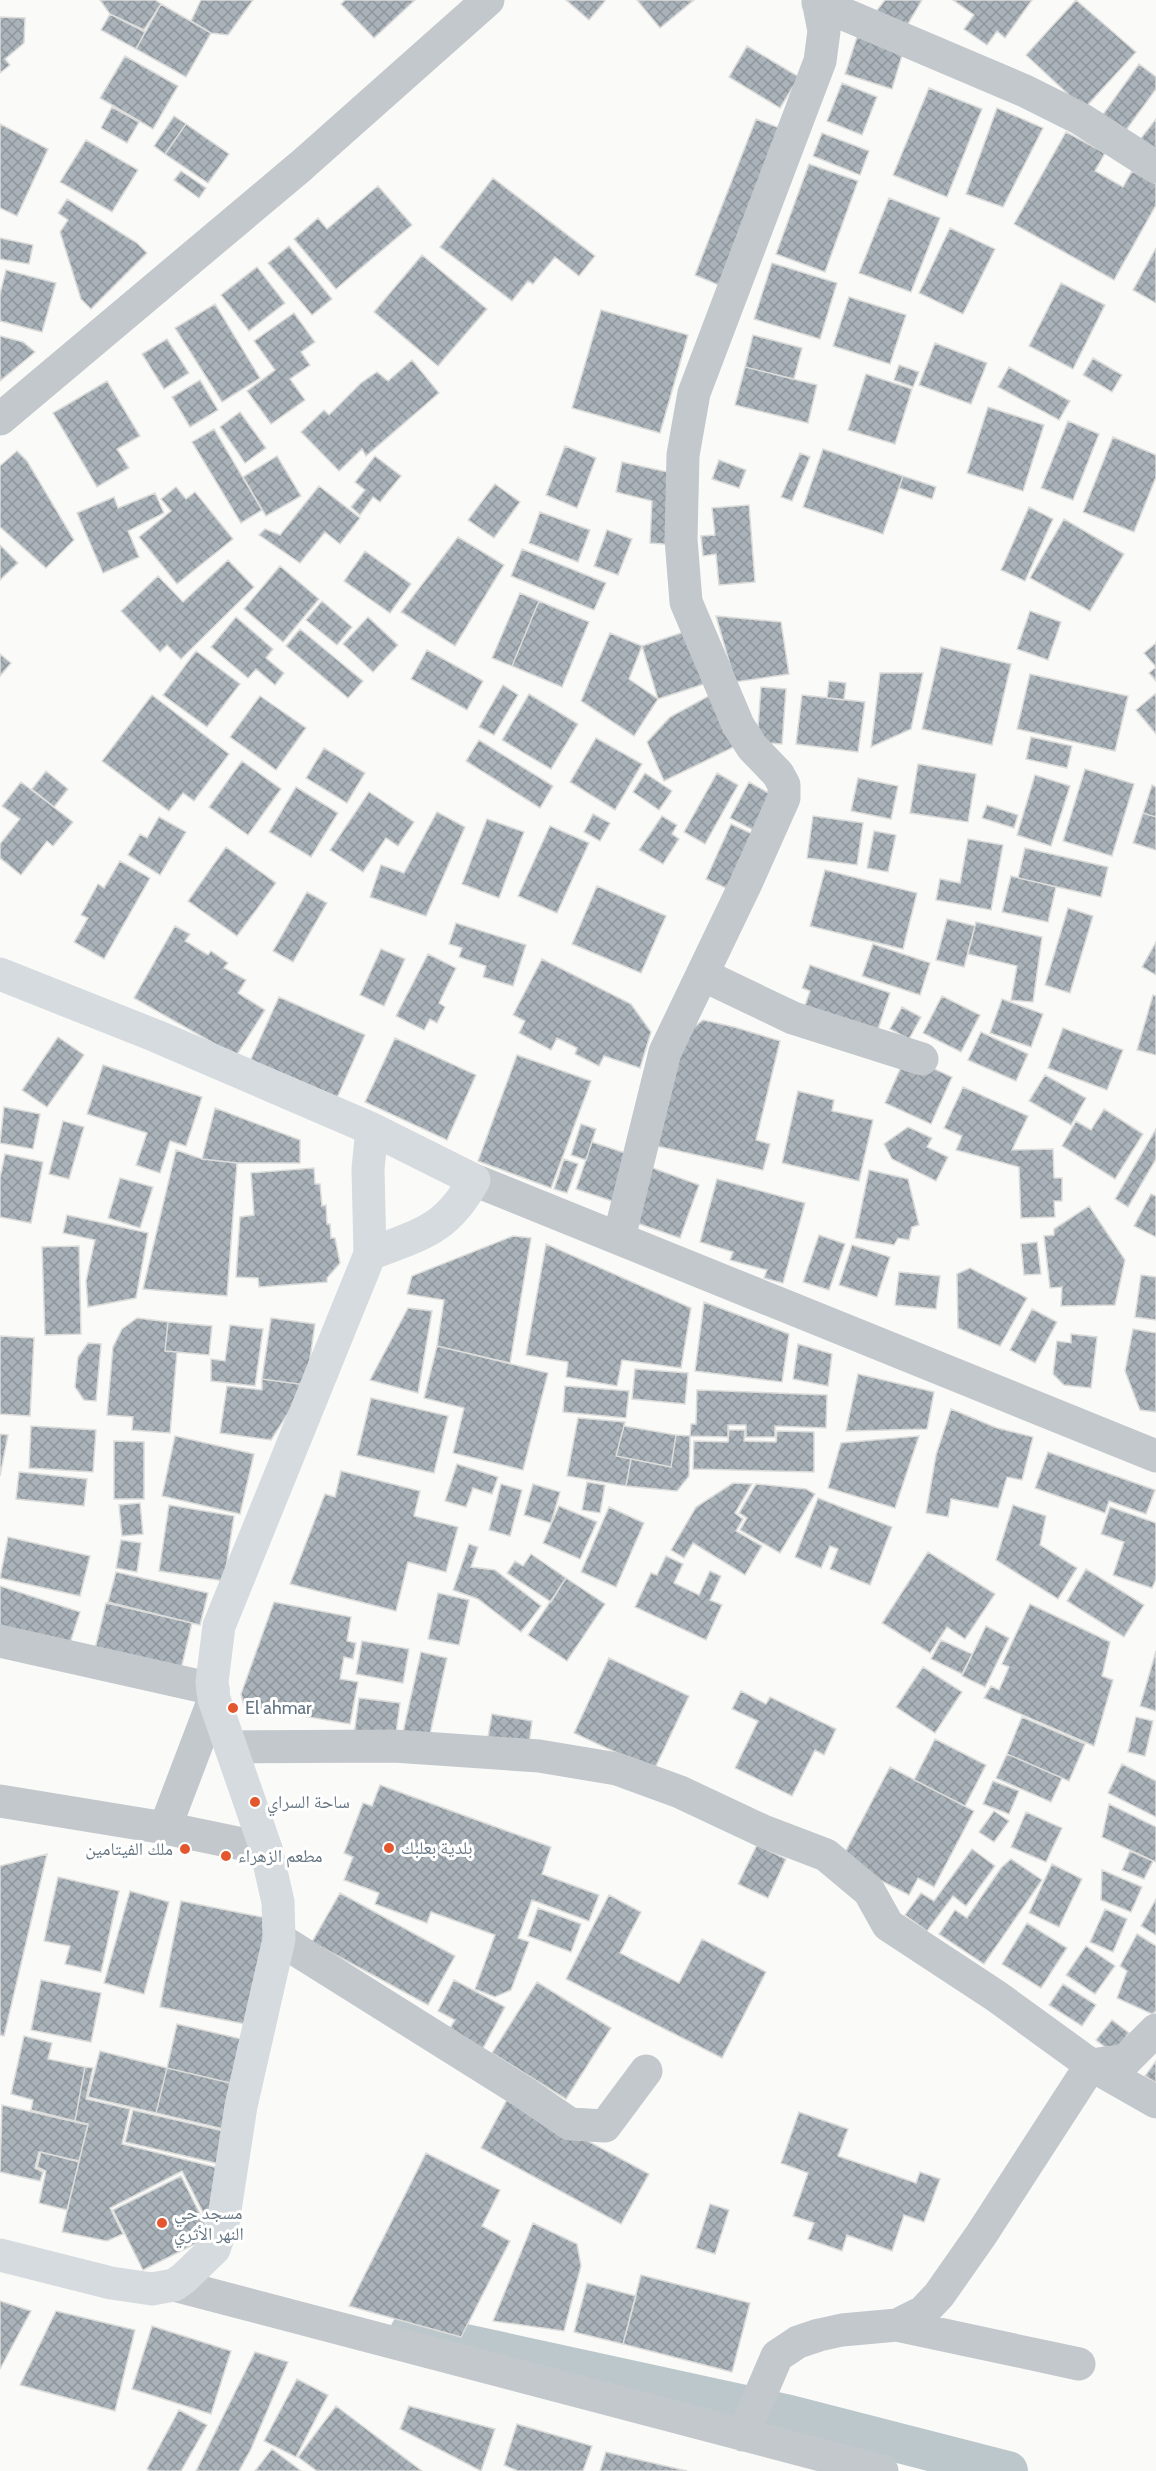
<svg xmlns="http://www.w3.org/2000/svg" width="1156" height="2471" font-family="Cabin,'Noto Naskh Arabic',sans-serif">
<defs>
<pattern id="building-cross-hatch" width="8" height="8" patternUnits="userSpaceOnUse" patternTransform="scale(1.5)"><rect width="8" height="8" fill="#aab3b9"/><path d="M0 0l8 8M0 8l8-8" fill="none" stroke="#8e969c"/></pattern>
</defs>
<rect width="100%" height="100%" fill="#fafaf8"/>
<g fill="none" stroke-linecap="round" stroke-linejoin="round">
<path stroke="#bbc7cb" stroke-width="40" d="M410,2332l380,83 218,56"/>
</g>
<path fill="url(#building-cross-hatch)" stroke="#dcdcda" stroke-width="1.5" d="M100,0h55l6,4 -17,26 -34,-16z
M201,0h52l-25,35 -17,-2 -20,-12z
M345,0h70l-41,38 -33,-34z
M566,0h38l1,1 -16,19z
M637,0h57l-34,28z
M885,0h37l-20,34 -30,-17z
M953,0h79l-27,38 -8,-7 -10,14 -23,-16 10,-14z
M1076,0l60,52 -52,57 -58,-54z
M161,4l50,29 -25,44 -50,-28z
M110,14l35,18 -9,17 -35,-19z
M0,17l25,1 -1,25 -19,16 5,6 -10,8z
M857,37l46,15 -11,37 -47,-15z
M747,46l52,31 -19,31 -51,-31z
M125,56l53,30 -25,43 -53,-31z
M1139,64l17,13v12l-35,48 -22,-17z
M842,83l35,14 -15,38 -35,-14z
M929,88l53,21 -35,88 -54,-22z
M112,107l27,15 -12,21 -26,-15z
M997,108l46,20 -40,79 -37,-13z
M174,116l12,8 -21,30 -11,-8z
M756,119l26,10 -61,157 -26,-11z
M1156,119v36l-18,-13z
M0,124l48,25 -31,67 -17,-8z
M186,124l43,30 -21,29 -43,-29z
M1066,132l39,21 -10,18 28,16 9,-16 24,13v21l-42,75 -100,-56z
M822,133l47,18 -9,24 -47,-19z
M86,140l52,30 -26,42 -52,-30z
M809,164l49,17 -33,91 -49,-18z
M181,171l25,17 -7,10 -25,-18z
M493,178l102,78 -16,20 -24,-19 -22,27 -5,-3 -16,20 -72,-54z
M378,186l34,39 -76,64 -42,-50 24,-21 9,11z
M889,198l51,20 -29,74 -52,-19z
M67,199l70,44 10,10 -56,56 -10,-10 -21,-67 8,-12 -10,-7z
M950,228l45,21 -32,65 -44,-21z
M0,238l33,7 -4,19 -29,-5z
M289,246l43,53 -20,16 -44,-52z
M1156,248v55l-23,-13z
M422,255l65,54 -49,57 -64,-54z
M772,263l65,20 -17,56 -66,-20z
M257,267l28,36 -36,28 -28,-36z
M6,270l50,13 -14,49 -42,-11v-27z
M1061,283l44,22 -32,64 -44,-23z
M849,297l57,18 -16,49 -57,-18z
M215,304l45,74 -38,24 -47,-74z
M601,310l87,25 -28,98 -88,-25z
M294,313l21,29 -14,10 9,13 -20,14 15,21 -34,24 -24,-33 28,-21 -21,-29z
M753,335l49,13 -8,31 -49,-12z
M0,336l23,6 12,10 -35,29z
M167,339l22,34 -25,16 -22,-35z
M935,343l52,20 -16,41 -52,-19z
M1093,358l29,17 -10,17 -29,-17z
M412,360l27,33 -73,63 -4,-7 -23,22 -38,-39 23,-22 5,5 32,-32 16,-11 11,9z
M899,365l20,7 -6,15 -19,-7z
M745,367l72,18 -9,38 -73,-18z
M1009,367l61,34 -11,19 -61,-33z
M866,374l46,15 -17,55 -47,-14z
M200,380l18,30 -28,17 -18,-30z
M107,381l33,55 -23,13 12,19 -32,19 -44,-74z
M988,407l56,18 -21,66 -56,-18z
M240,412l26,36 -21,15 -25,-36z
M1068,421l31,13 -26,66 -32,-12z
M214,429l48,81 -21,13 -49,-81z
M1113,437l43,18v22l-22,55 -51,-20z
M565,446l31,12 -19,50 -31,-13z
M823,449l80,27 -20,58 -80,-27z
M17,451l10,10 47,79 -28,28 -46,-41v-61z
M800,453l10,4 -18,44 -11,-4z
M277,456l24,40 -35,20 -23,-39z
M375,456l26,20 -21,26 -7,-5 -13,18 -9,-8 14,-17 -10,-8z
M719,460l27,10 -7,18 -27,-9z
M622,462l59,13 -5,70 -26,-2 2,-42 -36,-9z
M903,476l33,11 -4,12 -33,-11z
M495,484l25,18 -26,36 -26,-18z
M319,486l41,32 -20,26 -15,-12 -25,31 -41,-28 6,-6 15,6z
M176,487l10,12 9,-7 38,47 -56,45 -38,-47 32,-26 -10,-12z
M155,493l9,20 -36,18 11,26 -36,16 -26,-60 37,-16 4,11z
M749,505l6,77 -36,3 -3,-31 -13,2 -2,-20 14,-1 -3,-27z
M1029,507l24,12 -28,62 -24,-11z
M540,512l50,18 -12,32 -49,-19z
M1064,519l60,35 -34,57 -60,-33z
M607,530l25,9 -14,36 -24,-9z
M458,537l46,28 -49,81 -54,-34z
M0,545l18,18 -18,17z
M522,549l84,34 -12,27 -83,-34z
M365,551l46,33 -21,29 -46,-32z
M228,560l26,27 -73,72 -14,-14 -7,7 -39,-41 37,-35 25,26z
M280,566l39,33 -36,43 -39,-33z
M520,593l19,8 -27,65 -20,-8z
M322,601l30,26 -15,18 -31,-25z
M539,601l50,21 -27,65 -50,-21z
M1030,611l31,11 -13,38 -31,-11z
M716,616l65,6 8,52 -54,8z
M236,617l37,32 -7,9 18,15 -9,12 -19,-16 -8,9 -37,-31z
M368,617l30,28 -25,27 -30,-28z
M300,629l63,52 -15,17 -62,-52z
M687,631l17,53 -46,15 -16,-53z
M610,633l32,13 -13,33 29,20 -24,37 -53,-35z
M1156,643v38l-7,-8 7,-6 -12,-14z
M941,647l70,17 -19,81 -70,-16z
M427,650l56,31 -16,29 -56,-31z
M196,651l44,33 -33,43 -44,-32z
M0,654l11,9 -11,13z
M880,673h43l-12,56 -40,18z
M1030,674l98,22 -13,55 -98,-22z
M829,681l17,2 -2,17 -17,-2z
M503,685l15,10 -24,40 -15,-8z
M761,687l25,2 -4,55 -25,-2z
M718,691l26,51 -80,39 -17,-39 23,-25z
M529,694l49,30 -27,45 -49,-29z
M1155,694l1,2v38l-20,-24z
M152,695l77,59 -35,47 -11,-8 -14,18 -67,-50z
M802,695l63,7 -7,50 -62,-8z
M260,696l46,32 -30,42 -46,-33z
M1031,737l41,9 -5,22 -41,-9z
M596,738l46,26 -27,46 -45,-28z
M479,740l74,46 -13,22 -74,-47z
M324,748l41,25 -18,30 -41,-25z
M242,761l39,28 -33,46 -39,-28z
M918,764l58,10 -8,48 -58,-9z
M1085,769l49,15 -22,72 -49,-15z
M46,771l22,18 -14,18 -22,-18z
M645,773l27,18 -13,19 -26,-18z
M717,773l21,12 -33,59 -21,-12z
M1035,775l35,11 -19,60 -34,-11z
M858,778l40,8 -7,33 -40,-8z
M21,782l52,40 -20,24 -6,-5 -26,34 -21,-17v-14l20,-25 -18,-13z
M749,782l30,17 -18,35 -31,-16z
M1152,785l4,2v30l-13,-4z
M296,787l42,26 -27,44 -42,-25z
M369,792l45,30 -16,24 -12,-8 -23,34 -33,-22z
M987,805l31,10 -4,13 -32,-10z
M437,812l28,15 -39,89 -56,-19 11,-32 23,8z
M1143,813l13,4v33l-23,-7z
M593,814l17,9 -10,18 -16,-9z
M662,816l15,9 -5,9 7,5 -16,25 -24,-14z
M813,816l50,7 -6,42 -50,-7z
M159,817l27,15 -26,43 -32,-20 12,-21 7,4z
M487,819l37,13 -25,66 -37,-14z
M731,824l28,13 -24,55 -29,-13z
M550,826l39,17 -32,70 -39,-17z
M874,831l22,4 -8,37 -21,-4z
M968,839l35,6 -12,65 -55,-10 4,-21 20,4z
M226,847l50,36 -39,53 -49,-35z
M1025,848l83,19 -7,30 -83,-19z
M120,861l30,17 -46,81 -30,-17 14,-24 -7,-3 17,-31 6,4z
M825,870l92,23 -14,56 -93,-23z
M1011,876l45,11 -8,35 -46,-10z
M597,886l69,30 -25,57 -69,-29z
M307,892l20,11 -34,59 -20,-11z
M1068,908l25,8 -23,77 -25,-8z
M947,919l28,7 -11,41 -28,-7z
M976,922l66,15 -9,65 -22,-2 6,-34 -49,-12z
M456,923l70,22 -13,41 -30,-9 3,-11 -27,-9 3,-9 -13,-4z
M175,926l15,8 -5,7 23,14 3,-4 17,12 -4,5 22,12 -8,13 27,17 -29,46 -102,-58z
M1156,942v33l-14,-8z
M873,944l57,19 -10,32 -58,-19z
M381,949l24,10 -21,47 -24,-11z
M428,954l28,14 -17,35 6,4 -8,16 -7,-4 -6,11 -28,-14z
M542,959l89,45 20,28 -11,36 -36,-12 -5,10 -24,-12 2,-6 -20,-10 -6,12 -32,-17 6,-12 -12,-6z
M810,965l80,28 -15,45 -72,-27 7,-20 -8,-3z
M1153,995l3,1v59l-19,-5z
M942,996l38,19 -19,37 -38,-19z
M279,997l86,38 -29,65 -86,-39z
M1002,999l41,15 -12,33 -41,-14z
M902,1007l19,10 -12,22 -19,-10z
M703,1020l31,7 46,14 -24,99 14,4 -7,26 -111,-25 25,-104z
M1063,1028l60,22 -16,40 -59,-22z
M981,1032l47,22 -12,27 -48,-21z
M58,1037l26,18 -37,52 -25,-17z
M395,1038l81,37 -29,65 -82,-38z
M517,1055l74,26 -40,107 -73,-27z
M906,1056l46,21 -21,47 -46,-21z
M103,1065l99,32 -16,49 -16,-5 -10,32 -24,-8 11,-32 -60,-19z
M1045,1075l41,23 -15,27 -42,-24z
M963,1087l65,29 -16,34 41,-1 1,29h8v23h-8l1,16 -34,1 -2,-51 -63,-17 6,-14 -18,-8z
M798,1091l36,9 -2,11 41,9 -14,61 -77,-18z
M4,1107l36,7 -7,35 -33,-6z
M215,1108l85,32v23h-63l-35,-4z
M1104,1109l39,25 -28,45 -53,-33 14,-25 15,9z
M63,1121l21,6 -15,52 -20,-5z
M581,1124l15,5 -10,31 -15,-5z
M908,1127l24,11 -5,9 21,10 -12,24 -44,-22 -8,-15z
M1156,1129v30l-28,48 -13,-8z
M592,1142l42,14 -16,47 -42,-14z
M176,1150l26,9 35,4 -10,133 -84,-7z
M5,1154l38,8 -12,61 -31,-6v-39z
M564,1159l14,5 -11,29 -13,-4z
M650,1167l49,18 -19,53 -49,-17z
M314,1168l1,16h5l2,22 4,-1 1,19h3l1,14h4l5,25 -13,15v4l-68,5 -1,-9 -22,-1 4,-60 14,-2 -3,-42z
M869,1170l39,9 11,46 -7,2 -3,13 -11,-2 -4,7 -39,-7z
M120,1178l33,9 -13,41 -32,-10z
M717,1179l88,24 -22,80 -19,-5 3,-8 -37,-10 3,-8 -33,-10z
M1151,1194l5,2v41l-22,-11z
M1089,1206l36,54 -10,45 -54,1 1,-19 -12,1 -6,-52 10,-1v-6z
M67,1215l81,18 -12,65 -48,9 -2,-26 9,-41 -32,-7z
M819,1235l26,9 -16,46 -26,-8z
M513,1236l18,2 -21,125 -73,-17 7,-46 -37,-6 5,-18z
M1037,1242l4,32 -17,1 -3,-31z
M546,1244l145,64 -10,60 -59,-8 -5,26 -51,-9 2,-15 -42,-7z
M852,1245l38,12 -13,40 -38,-12z
M79,1246l2,88 -36,1 -3,-88z
M970,1268l57,30 -27,48 -42,-18 -1,-54z
M899,1272l41,4 -4,33 -41,-4z
M1141,1275l15,2v43l-21,-3z
M704,1302l85,32 -7,48 -87,-11z
M408,1308l24,3 -14,82 -48,-13z
M1032,1309l25,13 -22,41 -25,-13z
M137,1318l31,4 -3,29 12,1 -7,81 -38,-3 1,-13 -26,-2 6,-68 9,-18z
M271,1318l44,6 -9,61 -44,-6z
M168,1322l44,4 -3,29 -44,-4z
M230,1325l33,4 -8,57 -44,-5v-22l14,2z
M1133,1329l23,4v79l-16,-2 -15,-39z
M1071,1334l26,3 -6,51 -27,-3 -11,-11 4,-33 14,2z
M0,1336l34,2 -4,78 -30,-2z
M88,1343l13,1 -5,57 -12,-1 -9,-13 3,-30z
M798,1344l34,10 -4,32 -35,-7z
M437,1346l111,27 -25,97 -70,-17 11,-45 -40,-10z
M635,1369l53,4 -3,31 -53,-5z
M858,1374l76,18 -7,37 -81,2z
M262,1379l44,6 -35,55 -51,-7 7,-47 35,4z
M565,1386l64,5 -3,27 -63,-6z
M697,1390l130,5 -1,33 -51,-2v11h-29v-12h-18v12l-38,-1 1,-12h5z
M371,1398l77,18 -14,57 -77,-18z
M951,1409l46,19 36,9 -11,43 -15,-3 -9,31 -47,-9 -3,18 -22,-4 10,-58z
M578,1418l47,4 -9,34 15,3 -5,27 -59,-10z
M31,1426l65,4 -3,42 -64,-4z
M624,1426l52,9 -5,32 -55,-11z
M729,1430h16l-1,11 32,1 1,-11 37,1v40l-121,-3 1,-28 34,1z
M0,1434l8,1 -8,41z
M676,1435l14,1 -1,40 -12,15 -51,-5 5,-27 40,8z
M175,1436l79,18 -14,60 -78,-18z
M919,1436l-24,72 -67,-20 13,-45z
M114,1441l30,1v57h-30z
M1048,1452l107,38 -9,24 -37,-13 -4,12 -70,-25z
M457,1464l41,13 -6,17 -19,-6 -7,19 -21,-6z
M341,1471l79,20 -6,25 44,11 -12,45 -38,-10 -12,49 -106,-27 35,-90 10,3z
M19,1472l68,7 -3,27 -68,-7z
M587,1482l18,3 -5,28 -18,-3z
M733,1483l19,1 -17,29 8,6 -7,12 26,15 -17,29 -52,-32 -9,15 -13,-8 25,-43z
M501,1484l21,6 -12,46 -21,-6z
M533,1484l27,8 -9,31 -27,-8z
M756,1484l50,5 9,5 -35,59 -40,-23 7,-12 -8,-5z
M818,1498l74,29 -22,58 -40,-16 8,-20 -8,-3 -9,22 -26,-11z
M140,1503l3,31 -21,2 -3,-31z
M169,1505l65,11 -10,65 -65,-10z
M1013,1505l33,11 -6,29 37,23 -19,31 -62,-39z
M559,1506l38,16 -17,37 -37,-16z
M609,1507l35,16 -28,64 -35,-15z
M1110,1507l46,16v56l-4,9 -39,-13 11,-33 -23,-8z
M8,1537l82,19 -10,40 -80,-18z
M121,1540l20,3 -4,29 -21,-4z
M469,1544l9,3 -7,20 24,3 46,36 -20,26 -43,-33 -25,-9z
M928,1552l67,42 -30,45 -18,-12 -17,26 -48,-30z
M531,1554l35,24 -15,24 -44,-29 8,-12 8,5z
M666,1556l17,8 -9,19 25,12 11,-24 11,5 -11,24 12,5 -16,35 -71,-33 16,-34 6,2z
M1086,1569l58,36 -20,32 -57,-36z
M116,1572l92,21 -8,32 -92,-23z
M566,1578l39,26 -38,57 -39,-26z
M0,1586l80,26 -12,37 -68,-22z
M438,1593l31,7 -10,45 -31,-6z
M274,1602l77,15 -4,24 9,2 -3,16 -9,-2 -4,22 18,3 -8,42 -106,-18 -3,-12z
M106,1603l86,20 -11,46 -86,-20z
M1030,1604l80,38 -8,34 11,4 -19,66 -110,-48 7,-12 8,4 10,-23 -7,-3z
M986,1626l23,12 -24,49 -23,-11z
M941,1640l31,14 -10,20 -31,-15z
M362,1641l47,8 -6,34 -47,-9z
M1156,1651v60l-16,-5z
M421,1652l26,6 -18,80 -26,-6z
M609,1658l80,38 -35,74 -80,-37z
M923,1667l39,25 -27,41 -39,-26z
M741,1691l25,13 4,-7 66,32 -12,26 -9,-5 -23,46 -57,-28 23,-47 -26,-12z
M359,1698l41,5 -5,38 -41,-6z
M492,1714l40,7 -3,23 -41,-7z
M1022,1717l63,27 -16,37 -62,-27z
M1136,1717l17,4 -8,35 -17,-4z
M935,1739l51,26 -21,41 -51,-26z
M1007,1754l55,24 -11,24 -55,-24z
M1122,1764l34,17v36l-48,-24z
M890,1767l84,44 -40,76 -16,-9 -9,17 -68,-35z
M993,1781l26,10 -10,23 -26,-10z
M380,1785l171,62 -9,27 57,21 -10,26 -57,-21 -14,38 11,4 -18,48 -16,7 -20,-8 20,-54 -64,-23 -4,11 -52,-19 4,-11 -35,-13 9,-23 -9,-4 19,-50 9,3z
M1109,1804l47,23v35l-54,-25z
M994,1811l15,10 -15,21 -15,-10z
M1026,1812l36,16 -16,34 -35,-15z
M757,1845l29,14 -18,39 -30,-14z
M972,1849l23,17 -29,40 -13,-10 -26,35 -22,-16 16,-22 13,8z
M1130,1851l23,10 -9,18 -22,-9z
M47,1854l-43,182 -4,-1v-169z
M1011,1859l31,21 -58,84 -45,-30 16,-24 12,8 34,-50z
M1052,1864l30,15 -23,48 -30,-14z
M1102,1870l40,17 -11,25 -30,-12z
M58,1877l61,14 -18,81 -36,-8 5,-18 -26,-5z
M130,1891l39,11 -25,92 -40,-11z
M340,1893l115,63 -27,49 -116,-63z
M609,1895l32,17 -21,41 59,30 23,-44 64,33 -44,86 -156,-79z
M1156,1899v36l-15,-9z
M181,1901l90,18 -21,106 -90,-18z
M538,1908l43,16 -10,28 -43,-16z
M1105,1909l22,10 -14,33 -23,-10z
M1027,1923l40,25 -26,40 -39,-24z
M1137,1934l19,12v65l-4,3 -35,-16 10,-27 -7,-5z
M1086,1946l29,20 -20,28 -29,-19z
M41,1980l60,13 -10,49 -60,-12z
M454,1980l51,27 -24,45 -34,-19 8,-13 -17,-9z
M537,1982l74,46 -45,71 -74,-46z
M1063,1984l33,21 -14,21 -33,-21z
M1112,2020l17,13 -16,20 -17,-13z
M177,2024l77,18 -11,44 -76,-18z
M24,2036l28,7 -4,16 37,8 -10,54 -44,-11 2,-10 -22,-6z
M100,2051l67,17 -11,45 -68,-16z
M1156,2061v22l-11,-7z
M85,2067l8,1 -7,31 44,10 -8,35 101,25 -12,59 -29,-57 -72,37 13,26 -16,7 -45,-9 26,-108 -13,-3z
M167,2068l76,18 -11,45 -76,-18z
M508,2098l141,76 -28,50 -140,-76z
M2,2105l86,20 -9,36 -40,-9 -4,16 8,4 -3,9 -40,-9z
M133,2110l99,23 -8,32 -99,-23z
M799,2112l49,17 -10,27 78,27 4,-11 20,7 -16,43 -20,-7 -12,36 -45,-16 -5,16 -34,-12 6,-16 -21,-7 15,-43 -27,-10z
M41,2152l38,10 -12,48 -28,-7 7,-32 -9,-4z
M426,2153l74,37 -18,36 28,15 -49,96 -112,-31z
M181,2176l30,60 -68,34 -30,-60z
M710,2204l19,6 -14,44 -19,-6z
M533,2223l44,21 4,22 -17,65 -71,-10z
M641,2275l109,28 -18,69 -109,-28z
M587,2283l49,13 -13,48 -49,-12z
M0,2301l31,10 -31,58z
M56,2311l79,19 -20,81 -95,-26z
M152,2326l79,25 -20,63 -79,-25z
M255,2352l33,10 -37,87 -12,22h-43z
M297,2379l31,16 -32,62 -32,-16z
M336,2406l86,65h-105l-19,-14z
M409,2406l86,23 -14,42 -81,-42z
M179,2410l28,15 -26,46h-31l-3,-2z
M517,2424l75,22 -9,25h-65l-14,-6z
M272,2449l29,22h-46z
M606,2452l81,19h-87z"/>
<g fill="none" stroke-linecap="round" stroke-linejoin="round">
<path stroke="#c3c8cc" stroke-width="33" d="M818,3l207,88 56,28 75,48
M0,419l301,-253 187,-166
M703,975l90,43 129,41
M474,1180l682,276
M619,1238l46,-186 82,-171 37,-83v-13l-6,-11 -26,-27 -14,-22 -52,-123 -5,-63 2,-84 11,-62 126,-332 4,-30 -6,-31
M0,1641l213,48
M231,1747l163,-1 145,10 78,13 63,23 83,39 63,24 43,36 19,34 108,71 95,69 -110,170 -42,60 -16,17 -26,13 -55,5 -23,5 -21,7 -21,14 -34,79
M0,1801l165,27 101,21
M165,1828l49,-129
M279,1939l244,153 47,32 35,2 41,-55
M1091,2065l35,-5 30,-30
M1091,2065l65,37
M174,2285l708,186
M897,2325l182,39"/>
<path stroke="#d6dbdf" stroke-width="33" d="M0,974l156,62 216,93 102,51c-28,51 -53,54 -104,74
M0,2255l111,28 41,6 22,-4 10,-7 30,-29 9,-26 18,-117 38,-167 -1,-37 -12,-53 -52,-150 -2,-17 7,-56 151,-372 -2,-85 4,-40"/>
</g>
<g fill="#e4572e" stroke="#fff" stroke-width="2">
<circle cx="233" cy="1708" r="6"/>
<circle cx="255" cy="1802" r="6"/>
<circle cx="389" cy="1848" r="6"/>
<circle cx="185" cy="1849" r="6"/>
<circle cx="226" cy="1856" r="6"/>
<circle cx="162" cy="2223" r="6"/>
</g>
<g text-anchor="middle" dominant-baseline="central" stroke-width="6" stroke-linejoin="round" paint-order="stroke">
<g font-size="18" fill="#657683" stroke="#fff" text-anchor="start">
<text x="245" y="1708">El ahmar</text>
<text x="267" y="1802">ساحة السراي</text>
<text x="401" y="1848">بلدية بعلبك</text>
<text x="173" y="1849" text-anchor="end">ملك الفيتامين</text>
<text x="238" y="1856">مطعم الزهراء</text>
<text x="174" y="2213">مسجد حي<tspan x="174" dy="21">النهر الأثري</tspan></text>
</g>
</g>
</svg>
